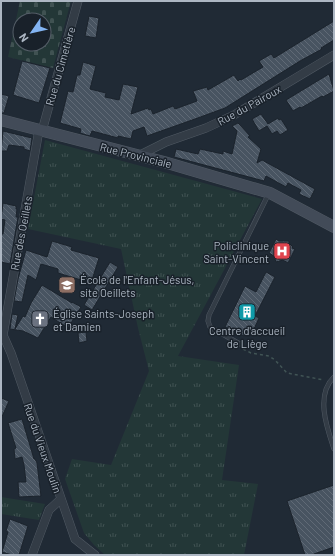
<svg xmlns="http://www.w3.org/2000/svg" width="335" height="556" font-family="Barlow,sans-serif">
<defs>
<pattern id="grass-tufts" width="24" height="20" patternUnits="userSpaceOnUse"><rect width="24" height="20" fill="#233737"/><path d="M3 7l-1-3M5 7V3M7 7l1-3M15 17l-1-3M17 17v-4M19 17l1-3" fill="none" stroke="#405252"/></pattern>
<pattern id="cemetery-stones" width="16" height="16" patternUnits="userSpaceOnUse"><rect width="16" height="16" fill="#233737"/><path d="M2 7V4a2 2 0 0 1 4 0v3zM10 15v-3a2 2 0 0 1 4 0v3z" fill="#405252"/></pattern>
<pattern id="building-back-hatch" width="6" height="6" patternUnits="userSpaceOnUse"><rect width="6" height="6" fill="#485461"/><path d="M-1 5l2 2M0 0l6 6M5-1l2 2" fill="none" stroke="#606a76"/></pattern>
</defs>
<rect width="100%" height="100%" fill="#202a35"/>
<path fill="url(#grass-tufts)" d="M45,140l217,59 -84,157 61,9 -17,115 36,4 -14,71h-139l-11,-10 -10,-12 -19,-54 7,-20 39,6 38,-94 -11,-43 -17,-79 -93,-20z
M1,497l44,7 -6,16 -38,-6z"/>
<path fill="url(#cemetery-stones)" fill-rule="evenodd" d="M20,1h51l-18,67 -45,-11zM20,20h24v24h-24z"/>
<path fill="url(#building-back-hatch)" stroke="#1b232c" d="M89,16l10,2 -3,20 -11,-2z
M334,21v19l-13,8 1,1 -22,12 -75,47 -30,11 -48,17 -3,-9 -11,4 -2,8 -13,-3v2l-26,-7 -2,5 -10,-3 1,-4 -21,-6 8,-32 5,1 4,-17h3l3,-13 13,4 -6,23 16,4 -1,4 14,3 4,-16 15,3 -7,27 17,-6 1,2 2,-1 2,5 20,-8 2,3 22,-8 -4,-10 14,-4 1,3 26,-15 4,6 2,-2 1,1 22,-13 -4,-6 12,-7 3,4z
M22,61l28,7 -11,35 -26,-8z
M329,74l5,17 -11,6 -1,-1 -21,12 -1,-1 -7,4 -7,-11z
M1,94l8,2 -5,17h-3z
M261,114l7,10 10,-6 1,2 2,-1 7,11 -8,5 -3,-4 -5,3 -5,-8 -8,5 -7,-12z
M238,123l12,13 -2,1 13,12 -4,14 5,-3 53,29 -5,10 -11,-5 2,-4 -13,-7 -2,4 -20,-11 -2,5 -90,-24 2,-8 22,5 2,-5 23,5v-3l9,3 5,-23 -5,-5z
M3,131l29,7 -2,13 -6,-2v-2l-15,-2 -2,6h-6z
M3,203l13,3v3h1l-1,8h2l-8,47 -9,-2v-28h2l2,-14 -4,-1z
M276,239l3,2h10v2l4,4 -1,1 3,1 -7,14 -5,-3 -7,2 -2,-6 -5,-3z
M52,241l20,6 -1,3 28,8 -8,25 -33,-10v-4l-17,-5 -5,16 -8,-5 -6,27 -8,-1 4,-22 8,-29 21,7z
M110,262l8,5 -26,43 -8,-5z
M266,272l9,5 -20,39 4,2 -5,11 -5,-2 -5,9 -19,-9 20,-41 11,6z
M42,285l30,18v-1l9,5 -13,21 -17,-11 -13,21 -15,-7 -13,-2 2,-15 6,1 -3,14 8,-13 2,1 6,-14z
M86,332l1,9 -8,2 -1,-10z
M1,398l8,3 -8,18z
M22,419l12,40h1l2,4 4,33 -22,1 -1,-15h8l-2,-17 -2,-8 -7,2 -1,-10 2,-1 -8,-25z
M334,485v62l-23,8h-6l-18,-54z
M10,519l18,7 -9,29h-7l-10,-3 6,-20 -2,-1z"/>
<g fill="none" stroke-linecap="round" stroke-linejoin="round">
<defs>
<path id="service" d="M240,344l-30,-17 -2,-6 1,-6 60,-122
M334,377c-19,18 -7,51 0,72"/>
<path id="minor" d="M42,131l36,-130
M138,156l28,-14 40,-14 28,-13 100,-60
M1,334l2,1 8,18 64,186 20,16
M3,335l36,-205
M32,555l17,-45 12,-11"/>
<path id="secondary" d="M1,120l163,42 106,31 64,34"/>
</defs>
<use href="#service" stroke="#515a64" stroke-width="5"/>
<use href="#minor" stroke="#515a64" stroke-width="9"/>
<use href="#secondary" stroke="#515a64" stroke-width="12"/>
<path stroke="#415455" stroke-width="1.5" stroke-dasharray="3 3" stroke-linecap="butt" d="M243,349l8,4 18,3 6,4 12,13 37,7"/>
<use href="#service" stroke="#333c46" stroke-width="4"/>
<use href="#minor" stroke="#333c46" stroke-width="8"/>
<use href="#secondary" stroke="#424b58" stroke-width="11"/>
</g>
<defs>
<symbol id="hospital-square" viewBox="-11 -11 22 22"><rect x="-9" y="-9" width="18" height="18" rx="4" fill="#e0444e" stroke="#19212a"/><path d="M-5-5h3v3.5h4V-5h3V5h-3V1.5h-4V5h-3Z" fill="#fff"/></symbol>
<symbol id="school-square" viewBox="-11 -11 22 22"><rect x="-9" y="-9" width="18" height="18" rx="4" fill="#8d6e63" stroke="#19212a"/><path d="M0-5L7-2L0 1L-7-2ZM-4 1L0 2.5L4 1V4Q0 6-4 4Z" fill="#fff"/></symbol>
<symbol id="building-square" viewBox="-11 -11 22 22"><rect x="-9" y="-9" width="18" height="18" rx="4" fill="#0f9aa8" stroke="#19212a"/><path d="M-4-6H4V6H1V3H-1V6H-4ZM-2.5-4.3h1.7v1.8h-1.7ZM.8-4.3h1.7v1.8H.8ZM-2.5-1h1.7V.8h-1.7ZM.8-1h1.7V.8H.8Z" fill="#fff"/></symbol>
<symbol id="church-square" viewBox="-11 -11 22 22"><rect x="-9" y="-9" width="18" height="18" rx="4" fill="#6b7280" stroke="#19212a"/><path d="M-1.2-6h2.4v3.5h3.3v2.4h-3.3V6h-2.4V-.1h-3.3v-2.4h3.3Z" fill="#fff"/></symbol>
</defs>
<g fill-rule="evenodd">
<use href="#hospital-square" x="272" y="241" width="20" height="20"/>
<use href="#school-square" x="57" y="275" width="20" height="20"/>
<use href="#building-square" x="237" y="302" width="20" height="20"/>
<use href="#church-square" x="30" y="309" width="20" height="20"/>
</g>
<g text-anchor="middle" dominant-baseline="central" stroke-width="3" stroke-linejoin="round" paint-order="stroke">
<g font-size="11" fill="#adb7c3" stroke="#19212a">
<text transform="translate(60 66) rotate(-74)">Rue du Cimetière</text>
<text transform="translate(249 105) rotate(-29)">Rue du Pairoux</text>
<text transform="translate(136 155) rotate(14)">Rue Provinciale</text>
<text transform="translate(21 233) rotate(-79)">Rue des Oeillets</text>
<text transform="translate(43 448) rotate(71)">Rue du Vieux Moulin</text>
</g>
<g font-size="11" fill="#adb7c3" stroke="#19212a" text-anchor="start">
<text x="269" y="245" text-anchor="end">Policlinique<tspan x="269" dy="13">Saint-Vincent</tspan></text>
<text x="80" y="279">École de l'Enfant-Jésus,<tspan x="80" dy="13">site Oeillets</tspan></text>
<text x="53" y="313">Église Saints-Joseph<tspan x="53" dy="13">et Damien</tspan></text>
<text x="247" y="330" text-anchor="middle">Centre d'accueil<tspan x="247" dy="13">de Liège</tspan></text>
</g>
</g>
<rect width="335" height="556" fill="none" stroke="#adb7c3" stroke-width="4"/>
<g transform="translate(32 32) rotate(236)"><circle r="19" fill="#19212a" stroke="#545d67"/>
<path d="M0-3L7 15L0 10L-7 15Z" fill="#83b4f2"/>
<text y="-6" font-size="11" font-weight="bold" text-anchor="middle" fill="#adb7c3">N</text>
</g>
</svg>
